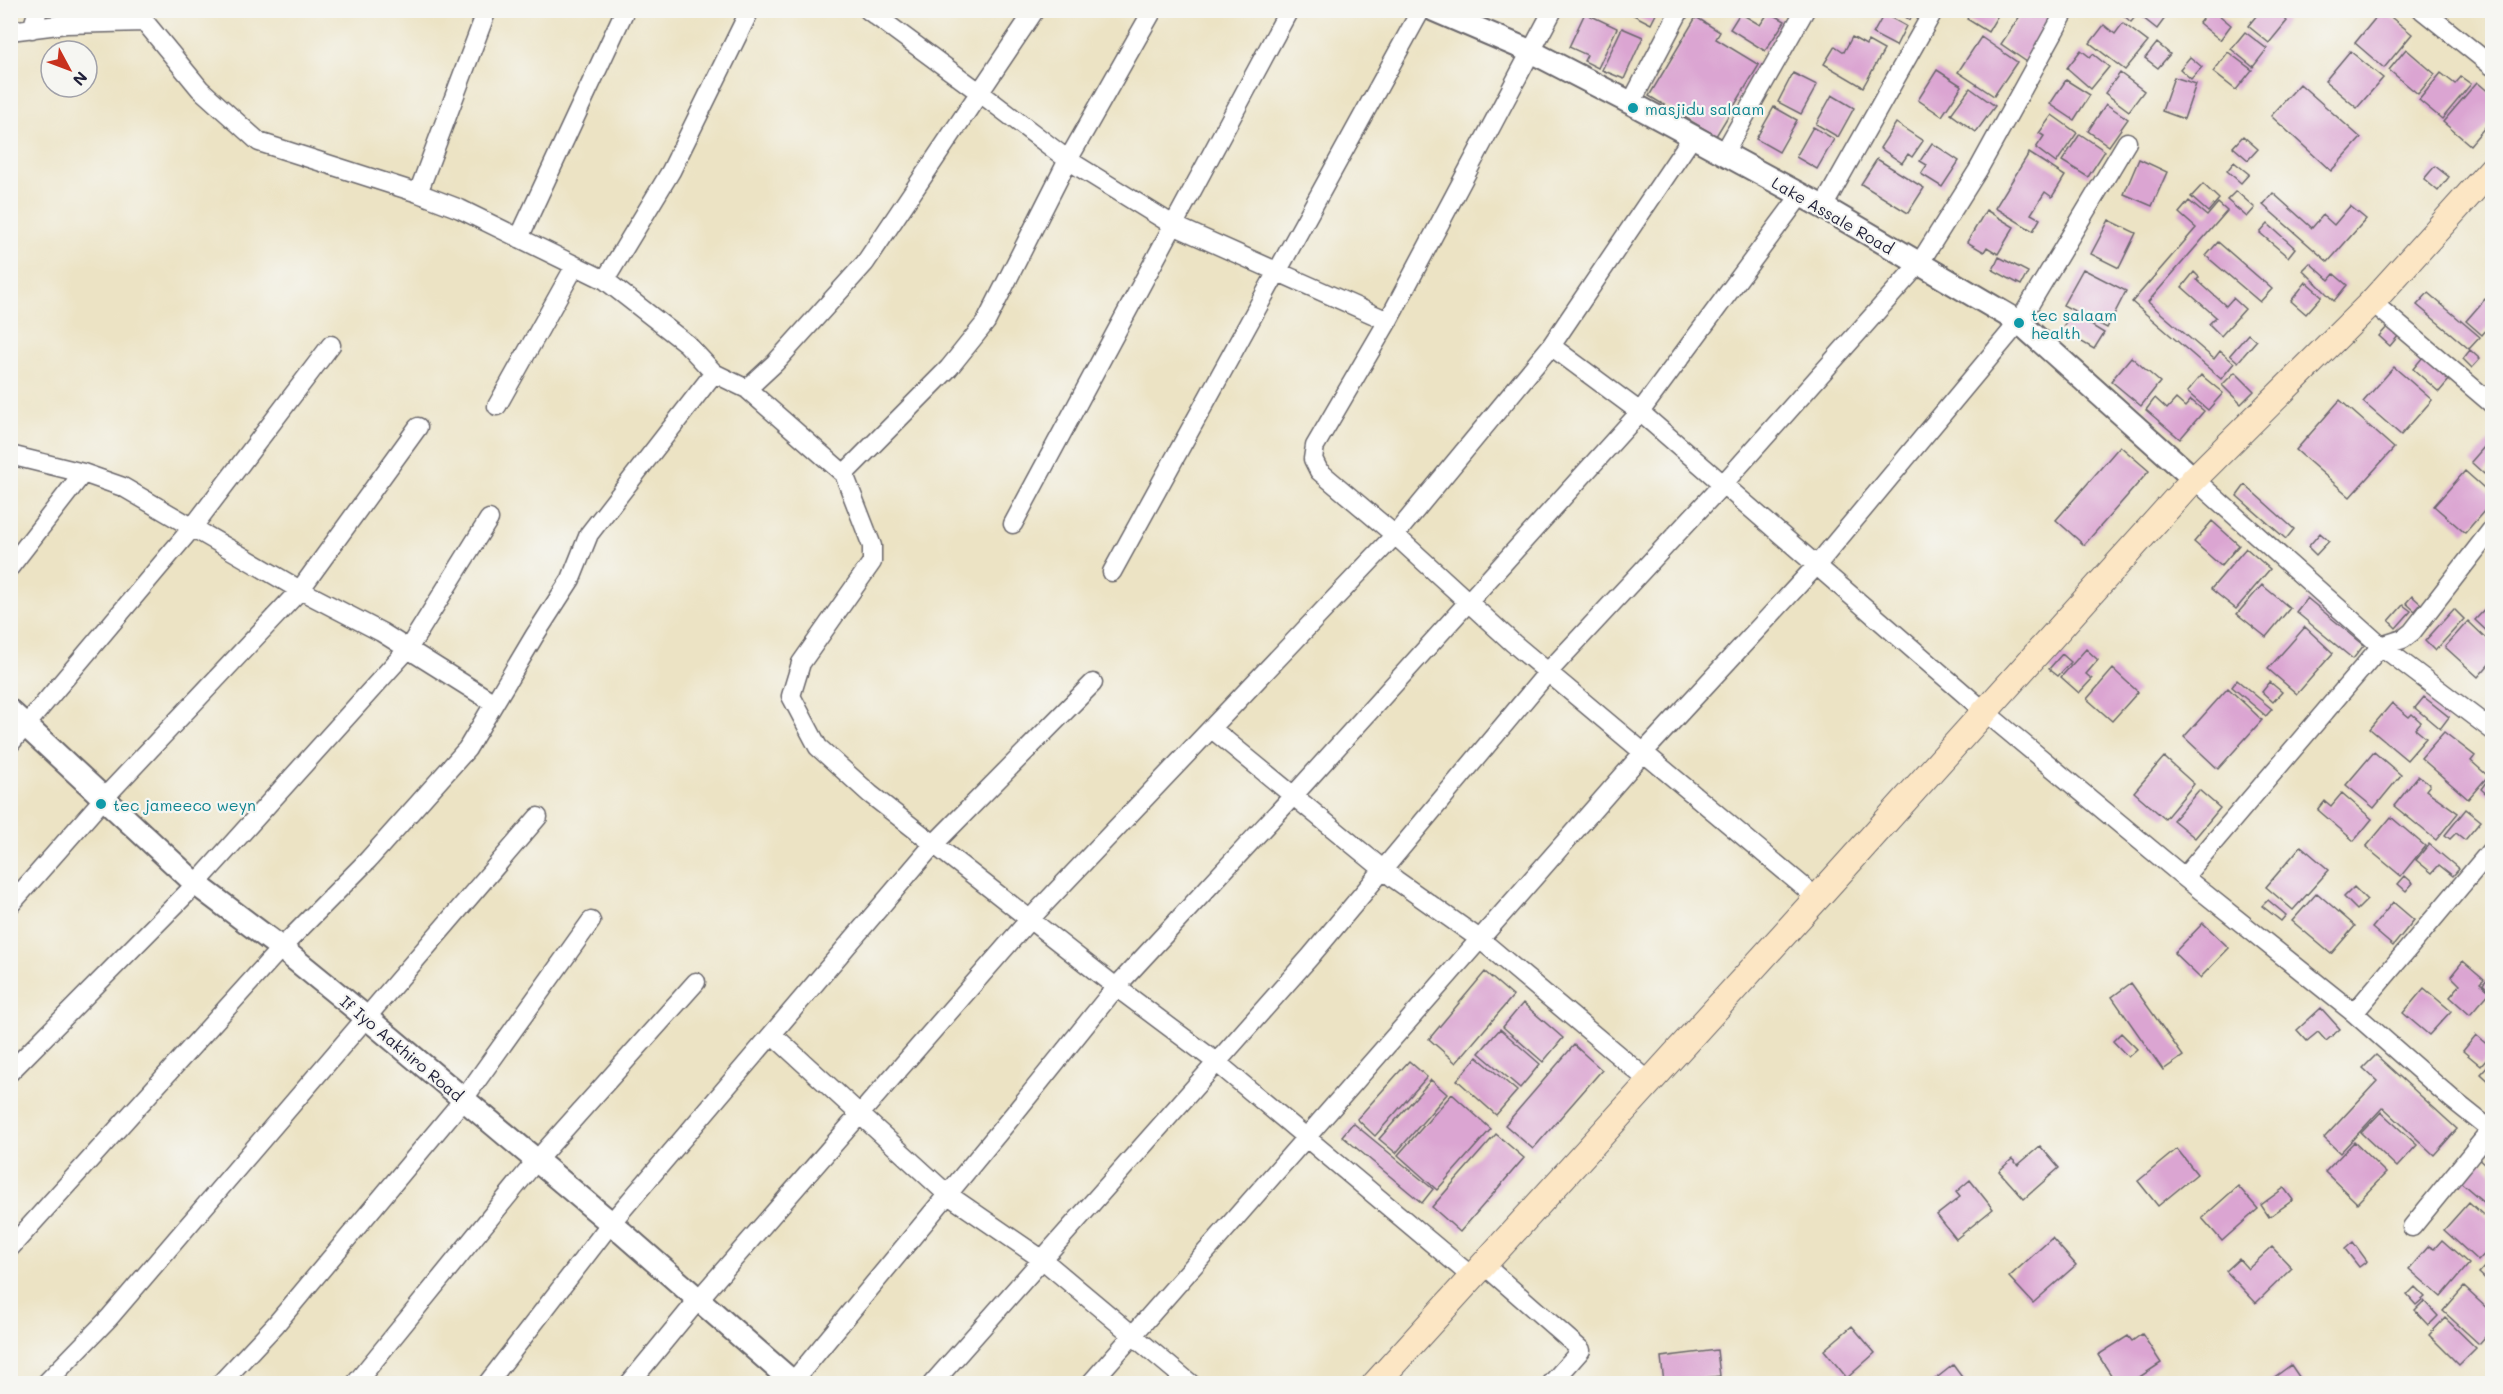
<svg xmlns="http://www.w3.org/2000/svg" width="2503" height="1394" font-family="Mali,sans-serif">
<rect width="100%" height="100%" fill="#f6f6f2"/>
<filter id="ink" filterUnits="userSpaceOnUse"><feTurbulence type="fractalNoise" baseFrequency=".0167" numOctaves="2"/><feDisplacementMap in="SourceGraphic" scale="12" xChannelSelector="R" yChannelSelector="G"/><feConvolveMatrix kernelMatrix="1 2 1 2 8 2 1 2 1" color-interpolation-filters="sRGB"/></filter>
<filter id="wash" filterUnits="userSpaceOnUse"><feTurbulence type="fractalNoise" baseFrequency=".008" numOctaves="4" result="noise"/><feDisplacementMap in="SourceGraphic" scale="24" xChannelSelector="R" yChannelSelector="G"/><feGaussianBlur stdDeviation="1.35" result="paint"/><feColorMatrix in="noise" values="0 0 0 0 0 0 0 0 0 0 0 0 0 0 0 0 0 1.4 0 .05"/><feComposite in="paint" operator="in"/></filter>
<g filter="url(#wash)">
<rect width="100%" height="100%" fill="#ece3c4"/>
<g id="blocks">
<path fill="#dba5d2" d="M1624,10h34l-7,14z
M1894,10h21l-5,10z
M1972,10h29l-13,22 -21,-13z
M2024,10h18l14,10 -29,42 -26,-18z
M2125,10h16l-10,12 -9,-8z
M2147,10h24l-14,19 -15,-12z
M2209,10h4l18,15 -11,15 -21,-17z
M2261,10h13l13,11 -18,22 -21,-17z
M2382,10l30,24 -28,34 -29,-25z
M1769,12l16,9 -20,30 -35,-22 10,-16 20,12z
M1585,13l32,15 -19,40 -14,-7 3,-6 -18,-8z
M1884,14l22,12 -10,20 -23,-12z
M1696,17l24,15 -4,7 43,26 -43,71 -67,-40z
M2123,23l25,19 -23,28 -35,-27 14,-18 11,9z
M1622,28l21,9 -19,42 -22,-9z
M2245,32l22,17 -14,18 -22,-18z
M1852,37l14,8 2,-4 16,9 -21,37 -39,-23 11,-18 9,6z
M1981,37l36,25 -23,34 -36,-24z
M2157,43l13,11 -12,14 -13,-10z
M2406,49l29,25 -17,20 -29,-24z
M2081,50l9,7 3,-3 16,13 -18,22 -24,-21z
M2350,51l33,27 -26,30 -32,-27z
M2228,52l24,18 -16,20 -23,-18z
M2190,57l12,10 -11,12 -11,-10z
M1937,70l25,16 -20,30 -24,-16z
M1793,73l24,12 -16,29 -23,-12z
M2120,73l24,18 -15,20 -24,-18z
M2441,73l14,11 6,-7 10,7 -29,35 -23,-19z
M2174,77l22,7 -12,35 -22,-8z
M2066,80l24,15 -16,25 -24,-16z
M2477,82l15,13v24l-22,26 -27,-23z
M2300,84l61,54 -30,33 -60,-55z
M1970,88l25,18 -19,26 -25,-18z
M1832,95l22,13 -16,29 -22,-13z
M2106,104l22,15 -19,27 -21,-15z
M1774,107l23,13 -18,32 -23,-13z
M2052,115l25,18 -21,30 -20,-15 8,-12 -5,-3z
M1896,123l27,18 -11,16 -4,-3 -6,9 -22,-15z
M1813,127l21,12 -17,30 -21,-12z
M2080,134l25,17 -17,26 -26,-16z
M2243,136l15,13 -10,11 -15,-13z
M1932,143l27,18 -17,26 -21,-13 6,-9 -7,-4z
M2029,153l36,23 -13,21 -7,-5 -14,22 9,5 -7,12 -38,-23z
M1877,159l47,29 -16,25 -47,-29z
M2139,159l28,13 -15,34 -28,-12z
M2234,162l15,12 -8,9 -14,-12z
M2435,166l14,11 -11,14 -14,-12z
M2203,184l16,15 -11,13 -17,-15z
M2236,191l19,17 -8,9 -20,-17z
M2273,193l39,35 11,-13 11,10 16,-19 16,13 -38,43 -65,-57z
M2189,201l18,15 11,-13 9,8 -79,91 66,57 6,-8 14,12 -13,16 -89,-77 64,-74 -17,-15z
M1986,210l28,17 -16,27 -11,-7 -3,5 -17,-10z
M2109,220l27,13 -17,35 -28,-14z
M2268,224l27,24 -7,9 -28,-24z
M2218,242l54,47 -12,13 -54,-46z
M1999,257l29,15 -7,13 -28,-15z
M2310,263l19,17 5,-6 13,11 -13,16 -31,-31z
M2083,269l43,22 -19,37 -44,-23z
M2194,272l5,5 -2,3 29,26 7,-8 12,11 -24,27 -12,-12 7,-7 -34,-30z
M2306,282l16,14 -16,18 -15,-13z
M2428,293l52,44 -11,12 -52,-44z
M2485,299l7,6v18l-10,12 -16,-14z
M2071,313l33,20 -10,16 -33,-19z
M2388,326l11,9 -9,11 -11,-10z
M2248,334l8,7 -18,21 -8,-7z
M2470,350l10,9 -8,9 -9,-9z
M2131,357l29,25 -19,24 -30,-25z
M2423,357l26,23 -10,12 -26,-23z
M2394,367l38,33 -31,35 -38,-33z
M2235,372l19,19 -13,13 -19,-19z
M2201,375l22,18 -15,17 -21,-18z
M2155,398l12,11 9,-10 9,8 6,-7 13,11 -24,28 -34,-29z
M2340,400l54,48 -44,49 -54,-47z
M2492,438v26l-8,10 -13,-12z
M2120,446l29,25 -65,74 -28,-25z
M2465,471l27,24v7l-27,31 -31,-27z
M2245,485l49,44 -8,10 -49,-43z
M2212,521l27,24 -18,21 -27,-24z
M2320,533l9,8 -13,14 -8,-8z
M2246,548l24,21 -34,40 -25,-20z
M2262,585l28,23 -24,29 -29,-23z
M2412,596l9,8 -6,7 -9,-8z
M2307,598l57,47 -11,14 -57,-47z
M2492,602v34l-17,-16z
M2403,605l8,6 -15,17 -7,-7z
M2454,609l10,10 -29,32 -10,-10z
M2468,621l24,23v17l-14,16 -33,-30z
M2305,627l28,26 -36,41 -29,-25z
M2086,649l12,11 -12,14 6,5 -13,14 -18,-16z
M2062,654l9,8 -13,14 -9,-7z
M2113,669l25,23 -26,29 -25,-22z
M2237,680l35,29 -6,7 -34,-29z
M2270,682l12,10 -9,10 -11,-10z
M2228,688l34,32 -44,49 -34,-32z
M2424,697l25,20 -9,12 -25,-21z
M2392,703l17,14 3,-3 9,8 -6,7 11,9 -19,22 -37,-31z
M2444,732l31,24 -4,5 17,15 -20,23 -47,-41z
M2374,752l27,23 -27,33 -28,-23z
M2164,757l30,27 -29,35 -31,-27z
M2492,774v25l-11,-10z
M2418,776l12,9 -4,5 32,23 -22,27 -42,-34z
M2199,790l21,18 -25,30 -22,-18z
M2342,793l30,26 -18,22 -36,-31 7,-9 6,5z
M2466,809l15,12 -16,19 -9,-7 -6,6 -5,-4z
M2391,817l34,29 -24,30 -35,-29z
M2429,844l30,25 -6,7 -14,-11 -7,8 -16,-13z
M2301,846l28,24 -36,40 -27,-23z
M2405,876l8,7 -7,8 -8,-7z
M2354,887l13,13 -10,10 -13,-13z
M2317,893l38,33 -24,28 -39,-33z
M2268,900l18,15 -5,6 -19,-15z
M2393,902l21,18 -21,26 -21,-18z
M2203,923l26,25 -29,30 -26,-25z
M2463,961l21,18 -4,4 8,7 -5,-6 9,-10v16l-22,25 -20,-18 10,-12 -9,-9z
M1485,972l28,24 -57,67 -27,-24z
M2131,983l52,73 -20,14 -51,-73z
M2424,988l27,23 -22,24 -26,-22z
M1523,1003l40,35 -20,24 -40,-35z
M2321,1008l19,21 -14,12 -8,-9 -11,9 -10,-11z
M1500,1029l40,35 -20,24 -41,-35z
M2121,1033l16,16 -9,8 -15,-16z
M2476,1035l16,14v4l-11,13 -18,-15z
M1574,1045l28,25 -69,79 -28,-24z
M2376,1055l81,74 -23,26 -51,-48 -43,46 -16,-15 53,-57 -14,-13z
M1477,1057l40,34 -21,24 -39,-35z
M1409,1061l18,16 -52,59 -18,-17z
M2491,1063l1,1v20l-11,-10z
M1431,1080l16,14 -51,59 -17,-14z
M1452,1094l39,35 -54,61 -39,-35z
M2381,1112l36,33 -20,22 -36,-34z
M1353,1123l80,66 -11,14 -80,-67z
M1496,1134l28,24 -64,74 -28,-25z
M2354,1142l32,31 -29,30 -32,-31z
M2040,1146l19,22 -35,31 -25,-28 13,-12 6,6z
M2177,1149l20,25 -39,32 -20,-25z
M2477,1158l15,13v38l-34,-29z
M1970,1180l23,29 -37,30 -19,-24 23,-18 -4,-5z
M2238,1186l20,23 -36,32 -20,-23z
M2284,1188l9,12 -24,17 -8,-12z
M2469,1202l23,21v23l-14,15 -34,-31z
M2052,1238l24,27 -43,38 -24,-26z
M2442,1240l27,24 -28,33 -32,-28 20,-23 5,3z
M2353,1242l14,19 -8,6 -14,-18z
M2272,1247l20,21 -36,35 -30,-32 13,-12 9,10z
M2492,1258v27l-13,-12z
M2415,1287l10,10 -9,8 -9,-10z
M2464,1287l28,26v16l-13,15 -36,-33z
M2424,1301l14,15 -9,9 -14,-15z
M2445,1318l31,30 -17,17 -30,-30z
M1852,1326l23,27 -28,25 -23,-28z
M2142,1334l19,29 -32,21h-12l-19,-29 30,-19 4,5z
M1717,1350l3,26 -56,7 -3,-26z
M1953,1365l14,19h-38z
M2291,1365l13,19h-39z"/>
</g>
</g>
<g filter="url(#ink)">
<use href="#blocks" fill-opacity="0" stroke="#69666b" stroke-width="1.5"/>
<g fill="none" stroke-linecap="round" stroke-linejoin="round">
<defs>
<path id="minor" d="M868,10l111,82 89,68 105,65 215,96 -73,125 -2,13 6,12 76,64 118,108 304,255
M2422,10l70,56
M145,22l55,67 59,53 159,51 42,16 145,71 82,64 27,29 33,16 97,85 105,-106 37,-46 82,-162 85,-150
M32,29l6,-19
M10,31l56,-7 79,-2
M1631,103l49,-93
M1724,153l81,-143
M418,193l69,-183
M1800,196l-160,216 344,299 200,166 170,136 98,86 40,32
M1823,207l111,-197
M519,238l106,-228
M605,280l66,-109 79,-161
M2372,302l120,102
M1388,321l165,-311
M747,389l28,-26 90,-100 170,-253
M497,406l78,-140
M10,455l73,18 40,14 177,103 81,42 27,17 -212,235 -186,188
M844,474l28,72v16l-71,101 -10,33 27,51 52,47 246,193 99,74 256,215
M2194,479l187,167 111,84
M489,519l-81,130 86,54
M1013,524l276,-514
M10,567l73,-94
M1112,572l309,-562
M1212,729l184,151 85,60 169,142
M10,744l182,-216 139,-183
M2184,877l197,-231 22,-7 9,-7 80,-103
M10,905l95,-108 195,-207 118,-163
M2354,1013l138,-164
M772,1034l175,160 96,66 148,124
M2412,1227l80,-98
M10,1248l271,-300 87,-88 99,-111 68,-114 36,-56 18,-45 125,-161
M1483,1264l98,86 -30,34
M45,1384l64,-66 429,-501
M220,1384l56,-60 187,-224 128,-179
M355,1384l181,-223 160,-179
M487,1384l124,-161 322,-378 160,-162
M629,1384l69,-84 332,-381 365,-384 156,-189 142,-210
M791,1384l223,-270 102,-127 177,-191 347,-384 -89,-66
M932,1384l378,-427 238,-285 176,-189 195,-219 59,-94 88,-160
M1090,1384l553,-631 173,-187 203,-244 108,-180"/>
<path id="tertiary" d="M1434,10l98,42 99,51 192,104 196,115 175,157
M10,711l186,173 85,64 86,70 244,205 184,161"/>
<path id="secondary" d="M1375,1384l442,-486 377,-419 178,-177 120,-133"/>
</defs>
<use href="#minor" stroke="#69666b" stroke-width="21"/>
<use href="#tertiary" stroke="#69666b" stroke-width="26"/>
<use href="#secondary" stroke="#69666b" stroke-width="28"/>
<use href="#minor" stroke="#fff" stroke-width="18"/>
<use href="#tertiary" stroke="#fff" stroke-width="22"/>
<use href="#secondary" stroke="#fce6c4" stroke-width="26"/>
</g>
</g>
<g fill="#0f9aa8" stroke="#f6f6f2" stroke-width="2">
<circle cx="1633" cy="108" r="6"/>
<circle cx="2019" cy="323" r="6"/>
<circle cx="101" cy="804" r="6"/>
</g>
<g text-anchor="middle" dominant-baseline="central" stroke-width="4.5" stroke-linejoin="round" paint-order="stroke">
<g font-size="16" fill="#0d838f" stroke="#f6f6f2" text-anchor="start">
<text x="1645" y="108">masjidu salaam</text>
<text x="2031" y="314">tec salaam<tspan x="2031" dy="18">health</tspan></text>
<text x="113" y="804">tec jameeco weyn</text>
</g>
<g font-size="16" fill="#22223b" stroke="#f6f6f2">
<text transform="translate(1833 215) rotate(30)">Lake Assale Road</text>
<text transform="translate(402 1048) rotate(40)">If Iyo Aakhiro Road</text>
</g>
</g>
<rect width="2503" height="1394" fill="none" stroke="#f6f6f2" stroke-width="36"/>
<g transform="translate(69 69) rotate(131)"><circle r="28" fill="#f6f6f2" stroke="#a1a1a9" stroke-width="1.5"/>
<path d="M0-4.5L10 22L0 15L-10 22Z" fill="#c8321e"/>
<text y="-9" font-size="16" font-weight="bold" text-anchor="middle" fill="#22223b">N</text>
</g>
</svg>
